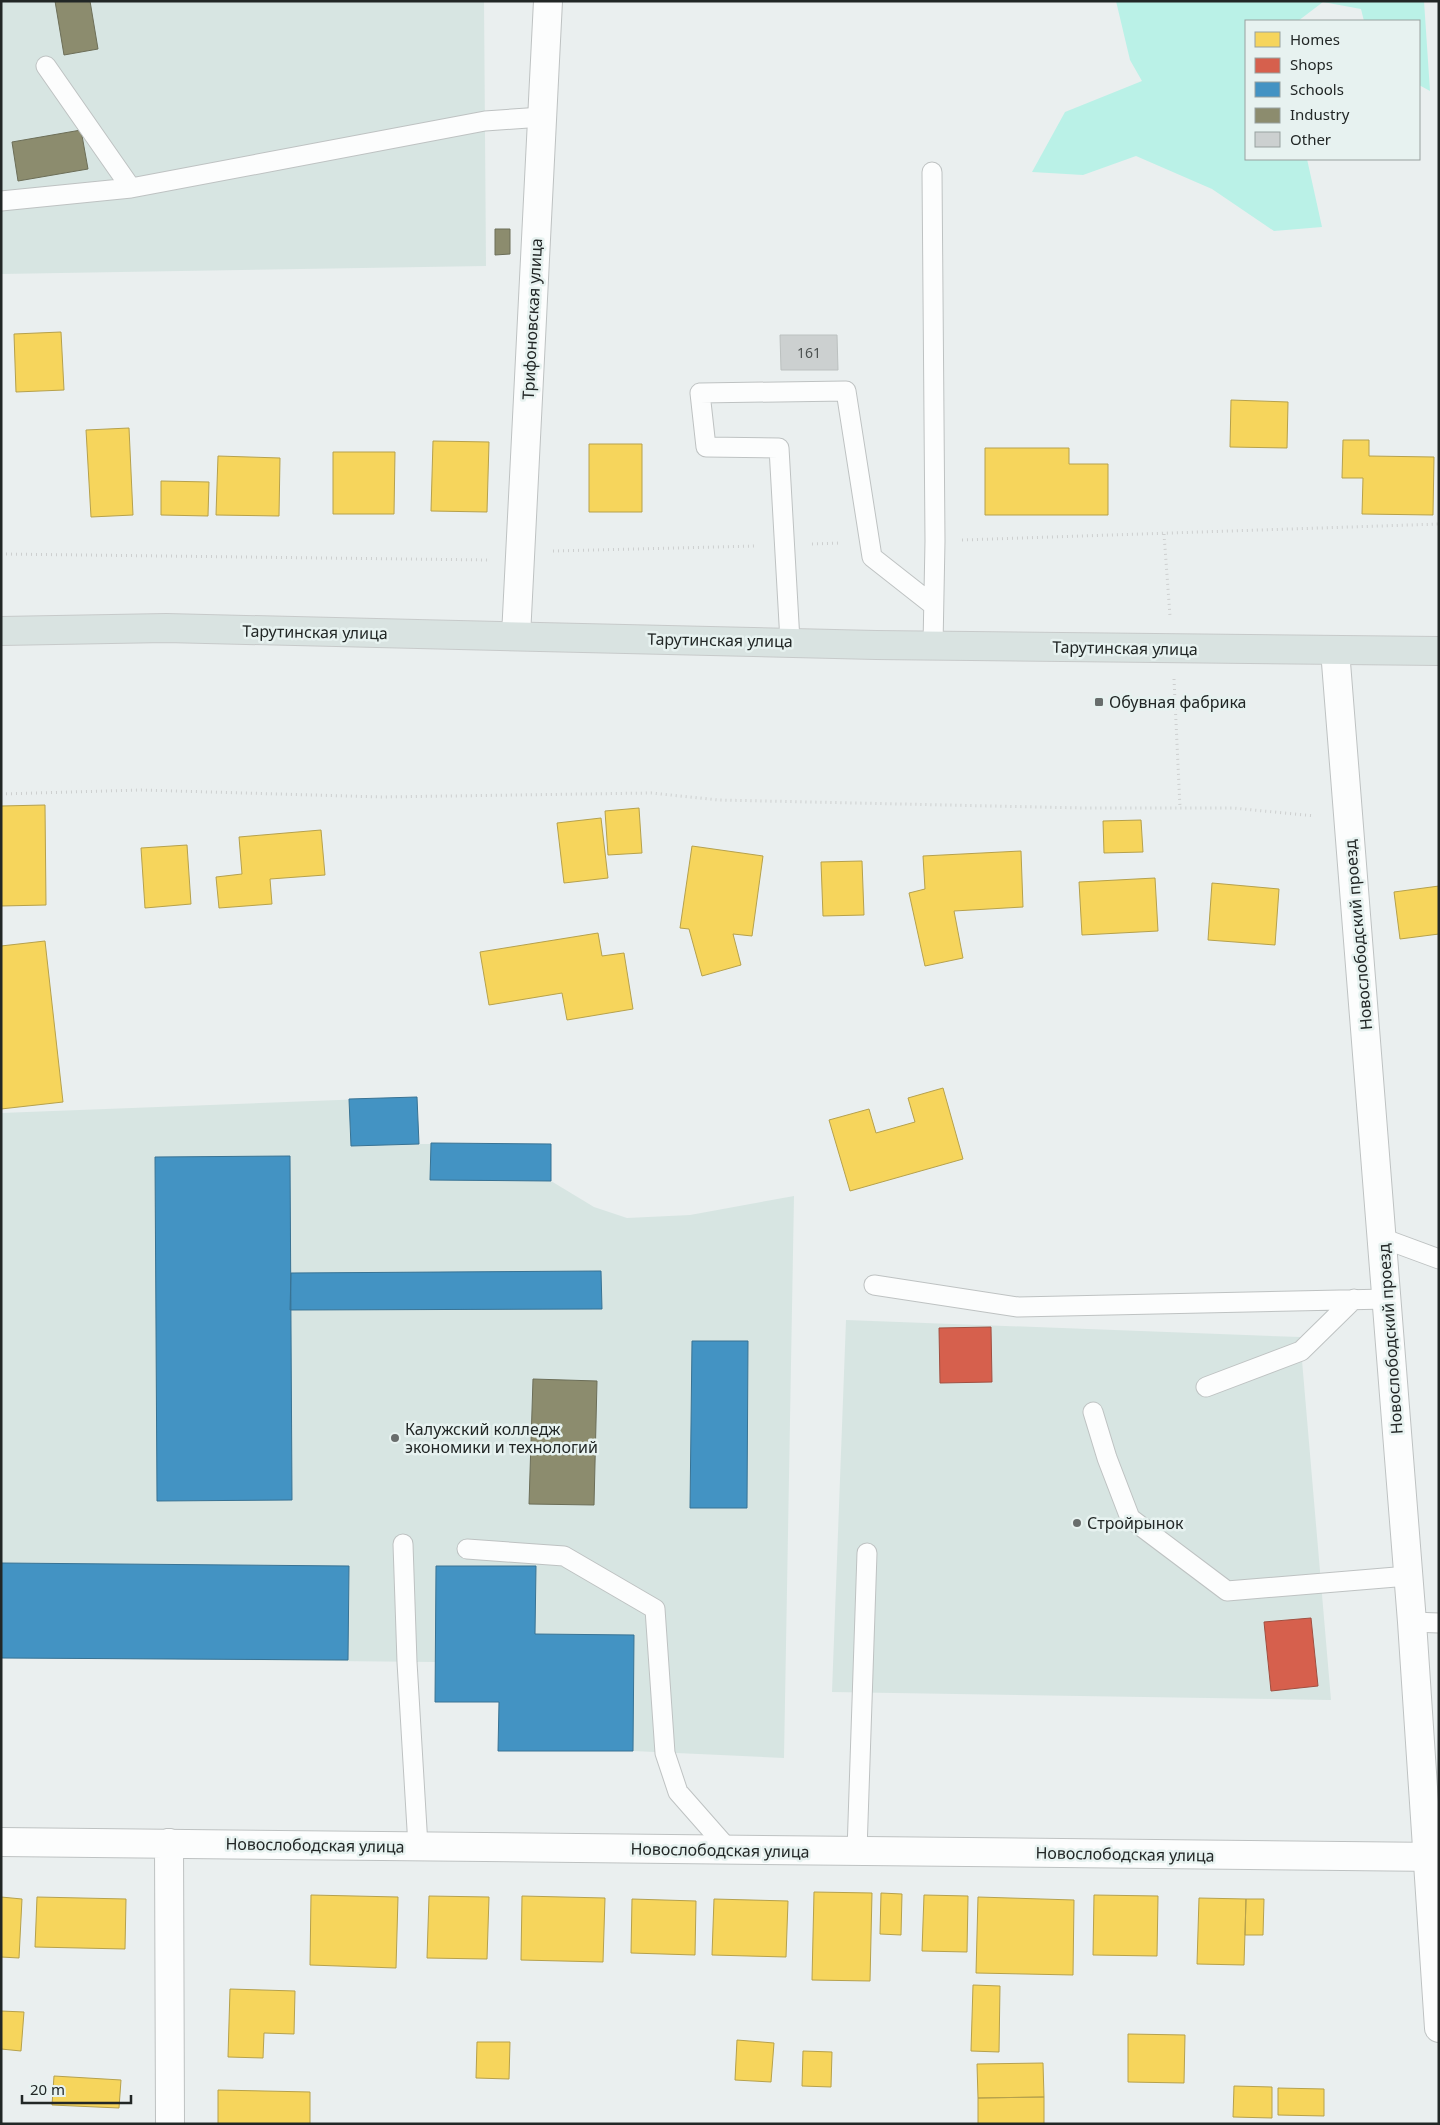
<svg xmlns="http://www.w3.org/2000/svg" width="1440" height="2125" font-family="'Noto Sans',sans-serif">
<rect width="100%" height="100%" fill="#eaefef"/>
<path fill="#d7e5e2" d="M1,1h483l2,265 -485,8z
M417,1097l2,47h132v37l43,26 33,11 63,-3 104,-19 -10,562 -151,-7h-135l1,-49h-64v-40l-434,-4v-545z
M846,1320l454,17 31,363 -499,-8z"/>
<path fill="#baf1e7" d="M1116,1h308l6,90 -11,-6v-64h-55l-3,-12 -38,-7 -25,19h-52v138h61l15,68 -48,4 -62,-42 -76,-33 -53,19 -51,-3 33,-60 77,-31 -12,-21z"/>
<path fill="#f6d55c" stroke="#b6a14c" d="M61,332l3,58 -48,2 -2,-58z
M1231,400l57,2 -1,46 -57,-1z
M129,428l4,87 -42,2 -5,-87z
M1343,440h26v16l65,1 -1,58 -71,-1 1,-36h-21z
M433,441l56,1 -2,70 -56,-1z
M589,444h53v68h-53z
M985,448h84v16h39v51h-123z
M333,452h62l-1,62h-61z
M218,456l62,2 -1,58 -63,-1z
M161,481l48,1 -1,34 -47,-1z
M45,805l1,100 -45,1v-100z
M639,808l3,45 -34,2 -3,-44z
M601,818l7,60 -44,5 -7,-60z
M1141,820l2,32 -39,1 -1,-32z
M321,830l4,45 -55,4 2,25 -53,4 -3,-31 26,-3 -3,-37z
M187,845l4,59 -46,4 -4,-60z
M692,846l71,10 -11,80 -19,-2 8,31 -39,11 -13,-47 -9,-1z
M1021,851l2,56 -69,4 9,47 -38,8 -16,-73 16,-4 -2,-33z
M862,861l2,54 -41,1 -2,-54z
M1155,878l3,53 -76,4 -3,-53z
M1212,883l67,6 -4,56 -67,-5z
M1439,886v48l-39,5 -6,-47z
M598,933l4,23 22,-3 9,56 -66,11 -5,-27 -73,12 -9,-53z
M45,941l18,161 -62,7v-163z
M943,1088l20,71 -113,32 -21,-71 40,-11 7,24 39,-11 -7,-24z
M814,1892l58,1 -2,88 -58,-1z
M881,1893l21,1 -1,41 -21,-1z
M311,1895l87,2 -2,71 -86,-3z
M924,1895l44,1 -1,56 -45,-1z
M1094,1895l64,1 -1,60 -64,-1z
M429,1896l60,1 -2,62 -60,-1z
M522,1896l83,2 -2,64 -82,-2z
M1,1897l21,2 -3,59 -18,-1z
M37,1897l89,2 -1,50 -90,-2z
M978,1897l96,3 -1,75 -97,-2z
M1199,1898l47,1 -2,66 -47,-1z
M632,1899l64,2 -1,54 -64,-2z
M714,1899l74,2 -2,56 -74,-2z
M1246,1899h18l-1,36h-18z
M973,1985l27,1 -1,66 -28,-1z
M230,1989l65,2 -1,43 -30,-1 -1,25 -35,-1z
M1,2011l23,1 -3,39 -20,-2z
M1128,2034l57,1 -1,48 -56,-1z
M737,2040l37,3 -3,39 -36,-2z
M477,2042h33l-1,37 -33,-1z
M803,2051l29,1 -1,35 -29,-1z
M1043,2063l1,34 -66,1 -1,-34z
M54,2076l67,4 -2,28 -67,-3z
M1234,2086l38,1v31l-39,-1z
M1278,2088l46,1v27l-46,-1z
M218,2090l92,2v32h-92z
M1044,2097v27h-66v-26z"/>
<path fill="#d6604d" stroke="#a04f41" d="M991,1327l1,55 -52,1 -1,-55z
M1311,1618l7,68 -47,5 -7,-69z"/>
<path fill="#4393c3" stroke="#397394" d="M417,1097l2,47 -68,2 -2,-47z
M431,1143l120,1v37l-121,-1z
M290,1156l2,344 -135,1 -2,-344z
M601,1271l1,38 -312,1 1,-37z
M692,1341h56l-1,167h-57z
M1,1563l348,3 -1,94 -347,-2z
M436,1566h100l-1,68 99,1 -1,116h-135l1,-49h-64z"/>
<path fill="#8c8c6e" stroke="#6c6e58" d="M55,1h35l8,48 -34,6z
M81,130l7,39 -70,12 -6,-39z
M495,229h15v25l-15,1z
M533,1379l64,2 -3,124 -65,-1z"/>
<path fill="#ccd0d0" stroke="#bcc1c0" d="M780,335h57l1,35h-57z"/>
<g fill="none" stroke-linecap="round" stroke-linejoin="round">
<defs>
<path id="service" d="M932,172l3,369 -2,104
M131,188l354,-67 57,-4
M1,201l130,-13 -85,-122
M790,641l-11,-193 -73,-1 -6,-54 146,-2 26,166 61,48
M1382,1238l57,21
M874,1285l144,22 369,-8
M1206,1387l95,-36 53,-52
M1093,1412l14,46 23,60 97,73 181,-15
M403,1544l4,118 11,184
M467,1549l97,7 91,53 10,144 13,39 51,58
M1412,1622l27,1
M857,1851l10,-298"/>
<path id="minor" d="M516,636l32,-635
M1335,650l77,972 27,406
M1,1842l1438,15
M169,1843l1,281"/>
<path id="primary" d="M1,631l165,-3 710,17 563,6"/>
</defs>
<use href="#service" stroke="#bec2c2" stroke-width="21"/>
<use href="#minor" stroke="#bec2c2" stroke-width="30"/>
<use href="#primary" stroke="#c7caca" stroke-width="30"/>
<path stroke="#cdcfcf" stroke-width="3" stroke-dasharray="1 4" stroke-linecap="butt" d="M1164,534l6,82
M962,540l477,-16
M812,544l29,-1
M553,551l203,-5
M1,554l487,6
M1174,679l6,129
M1,794l140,-4 241,7 269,-4 68,7 364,8h150l82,8"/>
<use href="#service" stroke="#fcfdfd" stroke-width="19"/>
<use href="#minor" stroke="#fcfdfd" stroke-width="28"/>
<use href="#primary" stroke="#d9e3e1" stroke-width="28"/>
</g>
<g fill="#686d6c" stroke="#e7f2f0" stroke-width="2">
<rect x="1094" y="697" width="10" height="10" rx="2.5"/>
<circle cx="395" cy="1438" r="5"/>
<circle cx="1077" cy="1523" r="5"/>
</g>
<g text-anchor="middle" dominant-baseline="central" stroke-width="5" stroke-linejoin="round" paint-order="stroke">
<g font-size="14" fill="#4c5150">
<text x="809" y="352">161</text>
</g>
<g font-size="16" fill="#222726" stroke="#e7f2f0">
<text transform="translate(532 319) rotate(-87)">Трифоновская улица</text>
<text transform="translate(315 632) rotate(1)">Тарутинская улица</text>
<text transform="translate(720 640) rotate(1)">Тарутинская улица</text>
<text transform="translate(1125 648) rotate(1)">Тарутинская улица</text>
<text transform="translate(1358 935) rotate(-95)">Новослободский проезд</text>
<text transform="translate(1390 1339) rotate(-94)">Новослободский проезд</text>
<text transform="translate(315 1845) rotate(1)">Новослободская улица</text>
<text transform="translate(720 1850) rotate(1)">Новослободская улица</text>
<text transform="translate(1125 1854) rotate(1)">Новослободская улица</text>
</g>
<g font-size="16" fill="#222726" stroke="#e7f2f0" text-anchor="start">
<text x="1109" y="702">Обувная фабрика</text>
<text x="405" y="1429">Калужский колледж<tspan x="405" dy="18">экономики и технологий</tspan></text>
<text x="1087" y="1523">Стройрынок</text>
</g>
</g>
<rect width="1440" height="2125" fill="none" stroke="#222726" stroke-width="5"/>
<rect x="1245" y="20" width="175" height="140" fill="#e7f2f0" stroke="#98a19f"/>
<rect x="1255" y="32" width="25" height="15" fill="#f6d55c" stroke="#98a19f"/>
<text x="1290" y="45" font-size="15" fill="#222726">Homes</text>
<rect x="1255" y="58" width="25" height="15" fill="#d6604d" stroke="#98a19f"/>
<text x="1290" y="70" font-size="15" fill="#222726">Shops</text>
<rect x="1255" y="82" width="25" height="15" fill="#4393c3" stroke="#98a19f"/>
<text x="1290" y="95" font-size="15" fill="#222726">Schools</text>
<rect x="1255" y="108" width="25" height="15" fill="#8c8c6e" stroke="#98a19f"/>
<text x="1290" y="120" font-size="15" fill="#222726">Industry</text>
<rect x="1255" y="132" width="25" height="15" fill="#ccd0d0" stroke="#98a19f"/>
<text x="1290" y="145" font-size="15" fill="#222726">Other</text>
<path d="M22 2095v8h109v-8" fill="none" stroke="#222726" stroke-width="2.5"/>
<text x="30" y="2095" font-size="15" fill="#222726" stroke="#e7f2f0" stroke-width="4" paint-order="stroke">20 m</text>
</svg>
